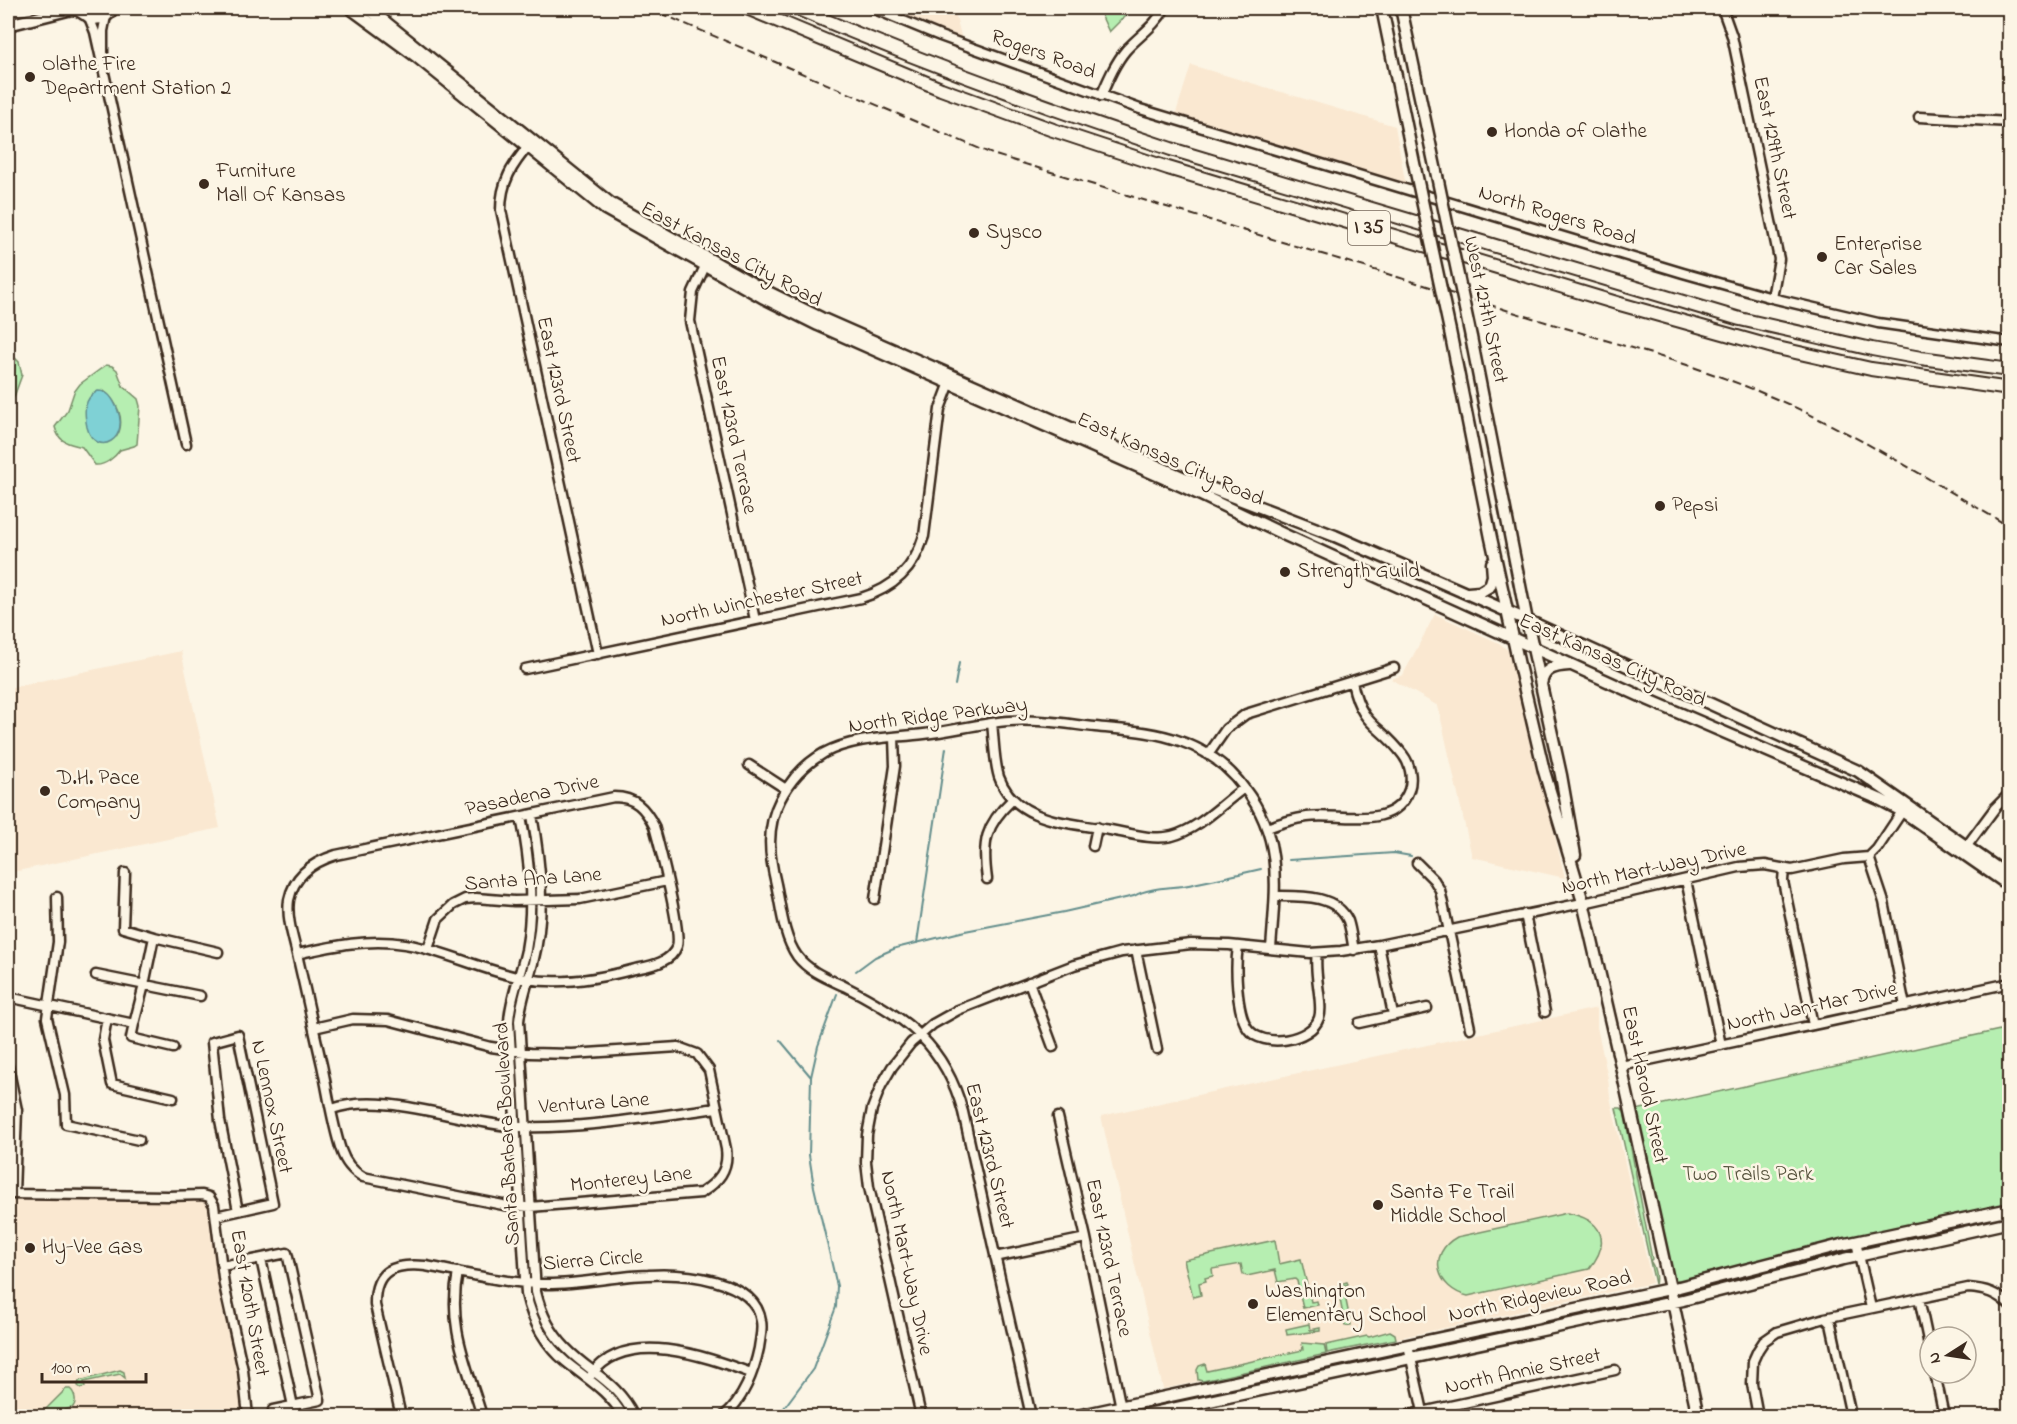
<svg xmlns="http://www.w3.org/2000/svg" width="2017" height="1424" font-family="'Indie Flower',sans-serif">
<rect width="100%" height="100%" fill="#fcf5e5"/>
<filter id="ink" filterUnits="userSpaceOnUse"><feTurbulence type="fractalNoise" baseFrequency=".0167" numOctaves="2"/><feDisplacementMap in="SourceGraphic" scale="12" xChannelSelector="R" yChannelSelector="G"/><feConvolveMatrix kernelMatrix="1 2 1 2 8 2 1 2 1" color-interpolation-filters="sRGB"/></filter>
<g filter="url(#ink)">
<path fill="#fae8d1" d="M883,8h71l8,32 -20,-7z
M1191,65l204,61 11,60 -231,-70z
M1435,614l64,29 10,8 3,5 53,222 -93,-21 -34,-151 -47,-27 12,-4z
M181,651l39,177 -212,45v-185z
M1597,1008v19l11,51 2,19 42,186 -489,106 -62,-273z
M8,1199l159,3 33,-2 8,3 14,103 16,67 5,43h-235z"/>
<path fill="#b6eeb1" stroke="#788c68" stroke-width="1.5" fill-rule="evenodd" d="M1098,8h16l13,4v2l-18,18z
M8,351l11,11 3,13 -11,30 -3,23z
M106,365l6,1 5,4 6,16 15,13 2,7 -3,38 -3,2 -14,4c-5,7 -15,16 -25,15l-13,-18c-14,-4 -23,-4 -27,-20l13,-17 6,-18 6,-8zM104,391c13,10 22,29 13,45z
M2009,1028v177l-329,76 -5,-2 -3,-5 -36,-164z
M1616,1108h5l3,3 28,148 -2,2c4,4 7,16 5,23z
M1567,1213c35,6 45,28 22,56l-121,27c-31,-7 -42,-42 -11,-59z
M1275,1240l4,24 22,-5 10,43 6,-1 1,4 -15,3 -6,-27 -2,-2 -17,3 -3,-12 -28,6 -4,-1 -2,-11 -29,5 1,7 -8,2 1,3 -7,2 2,12 -8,2 -9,-37z
M1347,1282l1,2 -5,2 8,39 -6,1 -7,-37 2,-5z
M1309,1324l1,6 10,-2v3l-33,4 -1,-6z
M1390,1331l5,3 1,5 -69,14 -1,-8 41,-9 2,1z
M1302,1343l22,2 2,9 -123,27 -5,-1 -1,-10 2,-4 6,-2 2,7 96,-21z
M120,1370l4,2 1,6 -5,-4 -36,8 1,5 -4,1 -3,-2 1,-5z
M66,1389h4c5,4 7,13 3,18l-24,9h-16l13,-7z"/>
<path fill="#7fd1d5" stroke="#648e8c" stroke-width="1.5" d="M98,391c9,0 13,5 17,13 19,36 -20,55 -28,23 -3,-14 -4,-29 11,-36z"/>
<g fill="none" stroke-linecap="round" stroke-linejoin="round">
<path stroke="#648e8c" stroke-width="2" d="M1905,12l34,-4
M955,685l4,-22
M1289,860l105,-7 17,3
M917,943l29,-195
M856,971l19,-14 21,-9 69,-17 99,-19 70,-16c13,-8 33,-8 49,-10 26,-5 52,-11 78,-17
M780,1040l31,37
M778,1416l35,-47 23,-62 1,-21 -23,-99 -5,-32 2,-78 7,-31 19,-52"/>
<defs>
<path id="minor" d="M872,8l68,28 200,73 543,164 89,25 106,25 132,19
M1722,8l10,28 47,223 -7,39
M89,17l6,15 91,412
M103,53v-22l3,-15
M1101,96c7,-16 14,-33 25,-46 14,-15 29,-24 39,-42
M1919,117l91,5
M530,144c-18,21 -29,38 -29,66l97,444
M707,262l-14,30 -3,29 65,299
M525,669l336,-71c33,-10 53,-29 63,-62l16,-127 11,-29
M992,723c2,17 2,38 7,54 16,44 66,45 105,52 21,3 47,12 68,7 27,-7 50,-32 72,-48
M1208,755l18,-26 20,-15 148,-46
M749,765l37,24
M532,815c9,49 14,98 1,148 -5,19 -12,38 -14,58l17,271c5,21 14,40 30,56 25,26 51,33 68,68
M521,817c9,45 13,88 5,133 -5,24 -16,47 -17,72l17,272c6,26 18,50 40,68 21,17 43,29 57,54
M1267,828c13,-5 26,-9 40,-11 33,-5 87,15 102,-27 4,-12 1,-26 -6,-35 -24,-32 -41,-27 -51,-73
M1093,846l4,-19
M1963,851l32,-43 15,-15
M1869,857l15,45 21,104
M1417,863l17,17 6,10 30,138
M1784,869l-1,12 30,144
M125,873l-2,55 31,9 64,15
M987,879c-5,-36 -2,-54 25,-79
M1686,880l35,165
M1275,896c25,0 61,-2 73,25 3,9 4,20 6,29
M57,897l1,45 -11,76 18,77 1,29 73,16
M875,899l20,-133 -1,-29
M1525,914l20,98
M1379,945l14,70
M1238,946c-3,20 -2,66 10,83 15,20 63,12 71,-11 5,-13 -6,-45 -2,-65
M428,949l10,-30 15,-14 12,-6 11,-1 38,3 66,-2 87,-18
M1136,950l21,99
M297,954c36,-8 71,-16 108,-10 42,7 80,28 122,35 34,6 75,-1 108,-10 15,-3 36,-6 42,-23 5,-13 -18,-102 -23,-120 -9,-18 -19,-29 -40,-29l-278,58c-23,7 -42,20 -47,45 -3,20 6,43 10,63 8,34 15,68 23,102 6,28 10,58 19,85 4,12 11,21 22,27l140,28 27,2 171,-14c17,-11 28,-23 25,-44l-17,-79 -12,-16 -19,-7 -106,7 -42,-1 -39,-6 -103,-27 -35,-1 -39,9
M96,975l104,21
M1029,982l24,65
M8,997l126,27 10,-39 10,-48
M107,1018l-4,22 9,44 61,14
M1359,1023l68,-15
M134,1024l-3,14 42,10
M8,1066l9,44 -3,84
M1621,1066l389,-83
M332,1109c53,-19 133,16 189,18 65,2 133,-11 196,-19
M1058,1117l28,121 35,170
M8,1194l160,2 34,-1 7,2 5,8 10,80 19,85 5,46
M216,1216l22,-5 -18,-91 -8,-78 26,-7 35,168 -35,8
M1856,1242l15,66
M995,1257l91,-19
M261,1259l32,147
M222,1266l65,-13 33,147 -47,10
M458,1272c-11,54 9,93 24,144
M1919,1298l11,52
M1825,1318l6,6 20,92
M1408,1345l16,71
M1935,1373l9,43
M592,1374c35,-47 115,-17 159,-1
M401,1416l-26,-111c-1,-36 20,-42 51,-39 38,7 78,17 117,18 36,1 70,-8 105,-9 34,-2 107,3 113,46 2,9 -1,18 -2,27 -5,24 -16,52 -35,68
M921,1416l-52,-229 -3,-25 1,-27 5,-26 9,-23 11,-19 19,-24 22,-19 25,-14 116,-45 48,-13 69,-8 38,1 81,8 31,-2 38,-6 213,-44 147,-34 26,-2 27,5 52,-11 25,-2 8,-8 28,-42
M1031,1416l-68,-304c-18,-67 -57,-95 -117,-125 -17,-8 -37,-15 -49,-31 -14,-20 -16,-49 -21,-72 -7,-29 -10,-57 4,-84 10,-20 25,-36 44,-47 30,-16 67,-15 100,-19 29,-3 56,-11 85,-13 29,-2 58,3 86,6 29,3 58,4 85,14 26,9 49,26 65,48 39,51 30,100 26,160
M1404,1416l211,-46
M1758,1416l-6,-32 1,-23 5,-11 6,-9 13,-9 48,-14 143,-30c17,1 30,5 42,18"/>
<path id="major" d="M350,8l67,49 188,152 157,88 56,28 366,162 101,48 364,165 230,99 23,12 108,75
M368,8l242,195 156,88 55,27 366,161 148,57 156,68 367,167 152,106
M1382,8l33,160
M1401,8l36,168
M80,9c10,13 25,13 33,-1
M8,12l22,-4
M8,25l64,-16 6,1 6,4
M1450,331l41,207 28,127 25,106 39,131 38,164 77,350
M1471,337l56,284 34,154 14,80
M1468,593l12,-1 10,-6 3,-10 -1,-13
M1541,684c3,-16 13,-18 28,-19
M1077,1416l602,-129 162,-42 169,-36
M1139,1416l544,-116 161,-41 166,-37"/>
<path id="highway" d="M747,8l194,81 112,41 115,38 452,136 153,43 98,22 139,20
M796,8c123,53 248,99 375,141l569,170 132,30 49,9 89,12"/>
</defs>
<use href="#minor" stroke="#3b2a1e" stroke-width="13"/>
<use href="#major" stroke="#3b2a1e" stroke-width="15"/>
<use href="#highway" stroke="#3b2a1e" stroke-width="16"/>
<use href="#minor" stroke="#fcf5e5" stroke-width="8"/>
<use href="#major" stroke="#fcf5e5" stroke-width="10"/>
<use href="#highway" stroke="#fcf5e5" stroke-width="12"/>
<path stroke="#3b2a1e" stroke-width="2" stroke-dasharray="9 4.5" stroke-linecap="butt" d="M648,8l344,146 689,209c48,16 95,34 140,57 65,32 126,70 189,107"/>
<defs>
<path id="major-bridge" d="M1415,168l35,163
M1437,176l34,161"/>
</defs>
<use href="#major-bridge" stroke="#3b2a1e" stroke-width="15" stroke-linecap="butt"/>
<use href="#major-bridge" stroke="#fcf5e5" stroke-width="10"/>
</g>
</g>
<g fill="#3b2a1e" stroke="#fcf5e5" stroke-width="2">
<circle cx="30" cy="77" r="6"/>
<circle cx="1492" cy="132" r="6"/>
<circle cx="204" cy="184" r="6"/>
<circle cx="974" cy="233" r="6"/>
<circle cx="1822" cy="257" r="6"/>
<circle cx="1660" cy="506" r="6"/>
<circle cx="1285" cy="572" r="6"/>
<circle cx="45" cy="791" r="6"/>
<circle cx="1378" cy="1205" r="6"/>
<circle cx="30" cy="1248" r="6"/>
<circle cx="1253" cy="1304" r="6"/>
</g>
<g text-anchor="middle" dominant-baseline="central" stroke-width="5" stroke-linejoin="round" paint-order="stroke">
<rect fill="#fcf5e5" stroke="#75675a" stroke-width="1.5" x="1348" y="211" width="42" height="34" rx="4.5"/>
<g font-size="20" font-weight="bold" fill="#3b2a1e">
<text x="1369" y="228">I 35</text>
</g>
<g font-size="21" fill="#3b2a1e" stroke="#fcf5e5">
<text transform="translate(1043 55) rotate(20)">Rogers Road</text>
<text transform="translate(1774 148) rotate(78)">East 129th Street</text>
<text transform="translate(1557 216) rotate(17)">North Rogers Road</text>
<text transform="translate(731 255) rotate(28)">East Kansas City Road</text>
<text transform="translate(1485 310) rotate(78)">West 127th Street</text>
<text transform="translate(558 390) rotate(78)">East 123rd Street</text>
<text transform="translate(733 435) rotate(78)">East 123rd Terrace</text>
<text transform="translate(1170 460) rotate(24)">East Kansas City Road</text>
<text transform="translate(762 600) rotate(-12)">North Winchester Street</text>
<text transform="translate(1612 661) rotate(24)">East Kansas City Road</text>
<text transform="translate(938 716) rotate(-7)">North Ridge Parkway</text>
<text transform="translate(532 796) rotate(-12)">Pasadena Drive</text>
<text transform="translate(1654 869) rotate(-12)">North Mart-Way Drive</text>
<text transform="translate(533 880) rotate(-4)">Santa Ana Lane</text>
<text transform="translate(1812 1007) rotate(-12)">North Jan-Mar Drive</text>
<text transform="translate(1644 1085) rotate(78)">East Harold Street</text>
<text transform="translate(594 1104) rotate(-4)">Ventura Lane</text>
<text transform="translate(271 1107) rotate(78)">N Lennox Street</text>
<text transform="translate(508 1134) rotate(-93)">Santa Barbara Boulevard</text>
<text transform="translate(989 1156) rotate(76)">East 123rd Street</text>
<text transform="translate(631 1180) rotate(-6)">Monterey Lane</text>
<text transform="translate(1108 1258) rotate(78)">East 123rd Terrace</text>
<text transform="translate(593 1261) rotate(-4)">Sierra Circle</text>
<text transform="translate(906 1263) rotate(78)">North Mart-Way Drive</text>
<text transform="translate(1540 1297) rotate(-12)">North Ridgeview Road</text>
<text transform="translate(249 1303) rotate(80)">East 120th Street</text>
<text transform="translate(1523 1372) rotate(-12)">North Annie Street</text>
</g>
<g font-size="21" fill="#3b2a1e" stroke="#fcf5e5" text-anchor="start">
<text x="42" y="65">Olathe Fire<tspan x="42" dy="24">Department Station 2</tspan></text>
<text x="1504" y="132">Honda of Olathe</text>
<text x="216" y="172">Furniture<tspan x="216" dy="24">Mall Of Kansas</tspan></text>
<text x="986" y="233">Sysco</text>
<text x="1834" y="245">Enterprise<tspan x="1834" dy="24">Car Sales</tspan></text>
<text x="1672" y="506">Pepsi</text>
<text x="1297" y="572">Strength Guild</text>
<text x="57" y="779">D.H. Pace<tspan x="57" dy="24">Company</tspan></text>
<text x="1390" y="1193">Santa Fe Trail<tspan x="1390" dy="24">Middle School</tspan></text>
<text x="42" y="1248">Hy-Vee Gas</text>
<text x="1265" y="1292">Washington<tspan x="1265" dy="24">Elementary School</tspan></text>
</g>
<g font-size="21" fill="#54513b" stroke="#fcf5e5">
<text x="1748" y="1175">Two Trails Park</text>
</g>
</g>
<rect width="2017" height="1424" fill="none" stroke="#fcf5e5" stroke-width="30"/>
<rect x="15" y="15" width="1987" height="1394" fill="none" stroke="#3b2a1e" stroke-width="2" filter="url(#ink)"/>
<g transform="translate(1948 1355) rotate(258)"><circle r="28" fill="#fcf5e5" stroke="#afa495" stroke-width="1.5"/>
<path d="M0-4.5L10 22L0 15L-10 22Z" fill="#3b2a1e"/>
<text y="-9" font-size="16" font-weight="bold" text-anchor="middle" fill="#3b2a1e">N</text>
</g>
<path d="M42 1373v9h104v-9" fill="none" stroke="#3b2a1e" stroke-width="3"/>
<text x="51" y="1373" font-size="18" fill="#3b2a1e" stroke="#fcf5e5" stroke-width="4.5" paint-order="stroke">100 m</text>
</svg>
